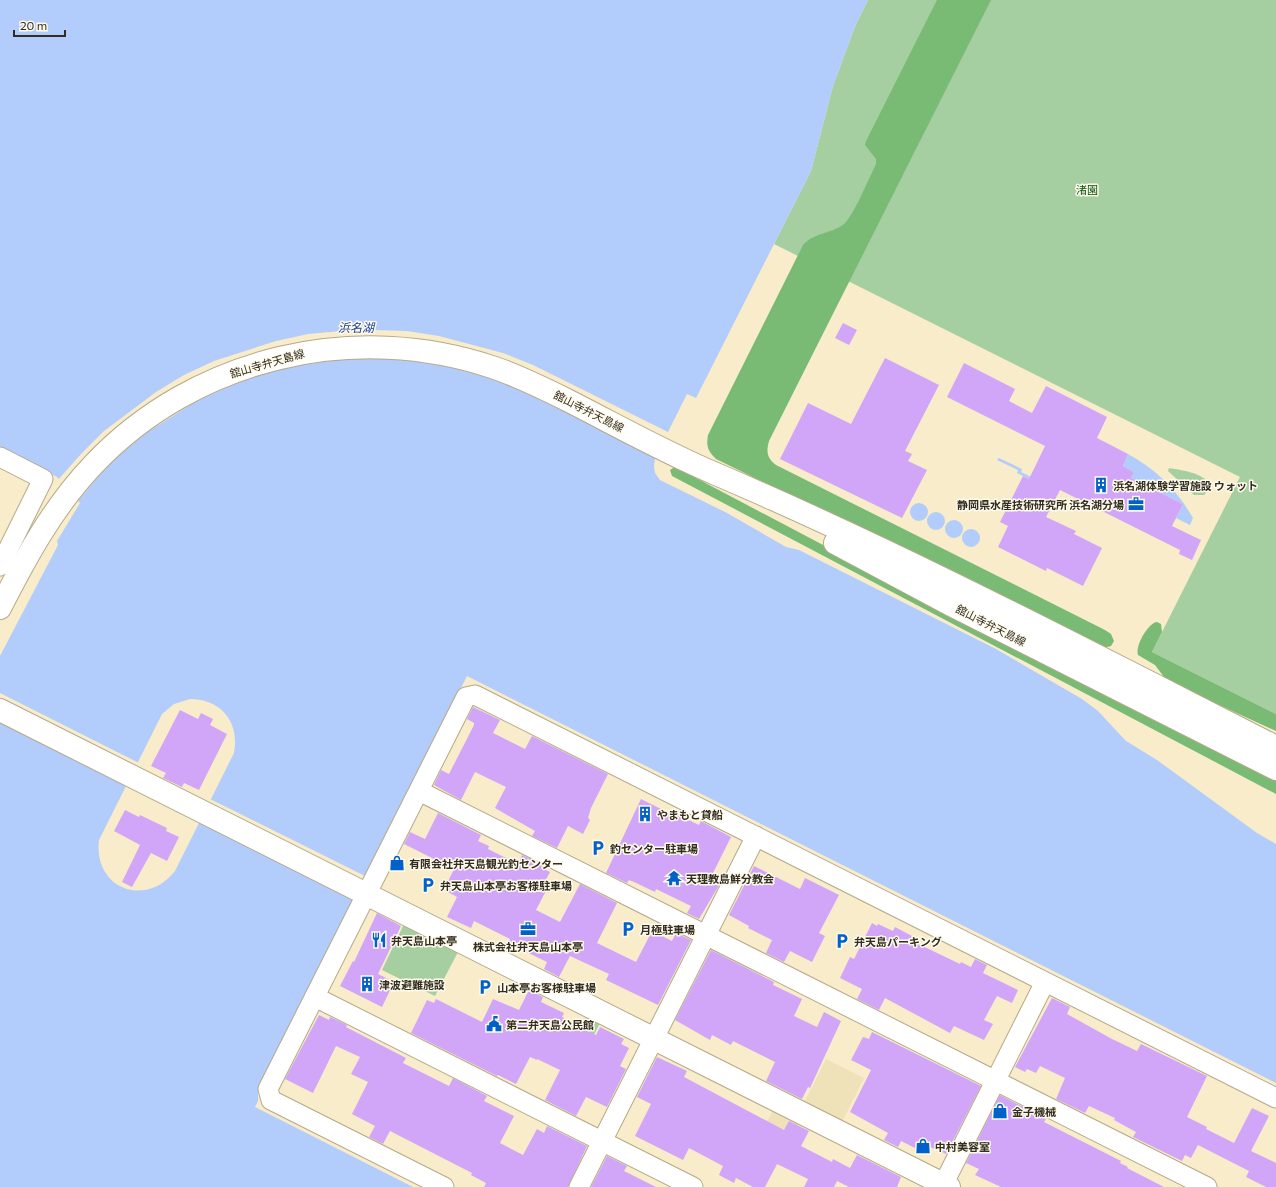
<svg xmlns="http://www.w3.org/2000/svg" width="1276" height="1187" font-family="Commissioner,'Noto Sans JP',sans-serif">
<rect width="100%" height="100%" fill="#f8ecca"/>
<path fill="#f0e2b8" d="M826,1059l38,19 -22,44 -38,-19z
M773,1110l26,13 -24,46 -26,-13z"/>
<path fill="#a5cea1" d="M868,0h408v714l-124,-62 88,-175 -466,-233 37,-73 22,-85 23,-62z
M1169,468c12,2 35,5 40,16l-1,7 -4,4h-10l-26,-24z
M404,924l54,28 -23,44 -53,-26z
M586,1016l14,7 -19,37 -14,-7z"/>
<path fill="#79bb74" d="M937,0h54l-222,441c-3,11 -2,17 7,24l329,165 6,4 3,7 -3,5 -7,2 -388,-189c-8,-8 -10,-12 -8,-24l95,-190c12,-13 28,-11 41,-21 10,-9 25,-46 32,-60v-5l-11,-14 1,-4z
M673,468h4l273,144 326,164v18l-604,-318 -2,-6z
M1157,622l4,2 1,8 -10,20 124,62v17l-109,-50 -12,-16 -17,-10c-3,-9 10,-32 19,-33z"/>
<path fill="#b2ccfb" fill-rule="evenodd" d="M0,0h868l-12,24 -23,62 -22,85 -115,227 -9,-4 -32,64 -1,8 1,7 5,7 67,33 59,34 13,3 197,99 86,50 16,12 28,30 31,19 100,73 19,11v239l-809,-407 -209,412v13l-3,6 158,80h-413v-531l58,-111 -1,-4 23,-38 -23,-26 -57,-29zM190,699c31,0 50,23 44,54l-59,118c-30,38 -82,17 -76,-31l63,-126 12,-10z
M1128,454c29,16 49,36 65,64l-3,7 -14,-7 7,-14 -52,-26 3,-6 -11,-6z
M999,458l23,11 -1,3 29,14 2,4 -35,-17 1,-3 -21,-10z
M910 512a9 9 0 1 1 18 0a9 9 0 1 1-18 0Z
M927 521a9 9 0 1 1 18 0a9 9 0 1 1-18 0Z
M945 529a9 9 0 1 1 18 0a9 9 0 1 1-18 0Z
M962 538a9 9 0 1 1 18 0a9 9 0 1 1-18 0Z"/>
<path fill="#f8ecca" d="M374,330l33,1 32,5 64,17 30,12 137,68 -13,25 -136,-68 -28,-11 -59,-16 -60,-5 -31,1 -60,9 -29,8 -56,24 -52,33 -23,19 -22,21 -24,29 -20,-21 24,-27 23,-23 52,-39 28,-17 30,-14 62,-20 32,-7 33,-3z
M0,693l139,70 -11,21 -128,-64z
M210,799l157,78 -11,22 -157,-79z"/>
<path fill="#d1a6f8" d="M843,323l14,7 -8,15 -14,-7z
M885,358l54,27 -34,66 7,3 -4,7 19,9 -25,48 -122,-59 28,-56 43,21z
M964,363l51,26 -6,12 23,12 14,-27 61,31 -10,21 31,16 -5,12 11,6 -3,6 52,26 -11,22 29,14 -9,20 -13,-6 1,-4 -120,-60 -14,27 30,14 -2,3 28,14 -19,38 -36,-18 -1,3 -48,-24 10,-21 -8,-4 23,-46 6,3 16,-33 -98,-49z
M473,707l27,13 -7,13 32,16 7,-13 76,38 -17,34 -3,10 2,2 -7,14 -15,-8 -11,22 -25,-12 3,-5 -40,-23 11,-21 -31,-15 -14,28 -27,-15 7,-15 8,4 25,-49v-2l-7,-4z
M180,710l18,9 3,-6 12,6 -3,6 17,9 -28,56 -15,-7 -2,4 -19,-9 3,-5 -15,-7z
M641,799l30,15 1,-2 27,13 2,-4 30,16 -20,40 10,5 -22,37 -12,-6 4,-7 -35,-17 -1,3 -21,-10 -5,-2 -2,3 -21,-10z
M125,810l14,7 1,-2 27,13 -1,3 13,6 -12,24 -16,-8 -19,34 -10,-5 18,-37 -26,-14z
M438,813l43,22 -3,6 11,5 -1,3 30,15 4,-9 25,12 -1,3 4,2 -6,11 5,2 -13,25 24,12 20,-38 37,19 -20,40 39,19 16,-31 20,10 4,-8 15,7 -33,65 -52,-25 3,-6 -39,-18 -11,21 -15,-8 3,-7 -39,-19 2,-4 -36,-18 -3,7 -24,-11 10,-20 -13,-7 10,-21 -50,-25 6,-12 15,7z
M754,866l46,23 5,-11 34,17 -20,38 6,3 -13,26 -22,-11 -6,11 -18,-9 6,-13 -24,-12 1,-2 -20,-11z
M377,913l24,13 -23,48 16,8 -12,25 -42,-21 13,-25 1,1z
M872,923l5,3 1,-2 15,7 2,-4 17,9 -2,4 50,24 1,-2 10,5 4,-8 12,6 -4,8 35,17 -6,13 -15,-7 -13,24 9,4 -9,16 -30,-14 -4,7 -65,-35 -6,12 -22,-11 5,-10 -22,-11 10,-21 4,2z
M711,950l63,32 -1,3 29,14 -8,17 23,11 7,-15 17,9 -31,67 -2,-1 -6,12 -36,-18 9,-19 -42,-21 -2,4 -19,-10 -2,5 -35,-20z
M529,990l14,7 -2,5 23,11 -2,4 34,18 4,-8 24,12 -3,5 8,4 -9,18 6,3 -19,38 -21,-10 -10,19 -31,-16 15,-30 -23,-11v1l-7,-3 -14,27 -18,-9 -1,1 -86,-43 16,-33 7,3 2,-4 46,23 11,-23 26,11z
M1052,998l18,9 -3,7 45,25 25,12 4,-7 66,32 -20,41 20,10 -1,2 28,14 18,-35 17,8 -18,35 25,12v24h-10l-20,-10 3,-6 -51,-26 -7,13 -6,-3 -3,6 -49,-24 3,-5 -22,-12 1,-2 -26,-12 -4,7 -29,-14 9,-21 -25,-12 -4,7 -9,-4 -2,3 -10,-5z
M319,1015l10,5 1,-3 17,8 -1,2 60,31 -3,5 46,23 4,-8 34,18 -3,5 30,15 -14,27 23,12 14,-26 7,4 3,-7 40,20 -19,41h-84l2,-4 -15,-8 1,-2 -82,-42 -7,13 -14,-7 6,-11 -23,-12 16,-32 -17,-8 9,-17 -24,-11 -23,47 -28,-14z
M872,1032l109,54 -35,68 -18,-8 -3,7 -24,-12 -3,6 -14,-7 4,-7 -38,-21 21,-42 -20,-10 12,-23 6,2z
M657,1057l30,14 -3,6 100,53 5,-9 20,10 -8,15 31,16 1,-3 17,9 7,-13 44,22 -4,10h-48l-12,-6 -3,6h-30l4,-8 -31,-15 -12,23h-12l-17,-9 -2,5 -15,-8 4,-9 -34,-18 -6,12 -48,-24 16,-32 -14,-7z
M1000,1095l46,24 -2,3 77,39 -1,2 8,4 -1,1 37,19h-163l-26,-12 4,-6 -13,-6z
M607,1156l20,10 -3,5 32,16h-65z"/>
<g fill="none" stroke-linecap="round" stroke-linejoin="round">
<defs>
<path id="minor" d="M0,457l43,22 -43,87
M419,791l788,396
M315,997l378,190
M444,1187l-173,-87 -3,-11 198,-392 9,-2 801,403
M579,1187l177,-351
M942,1187l103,-205"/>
<path id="tertiary" d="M0,710l949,477"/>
<path id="secondary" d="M835,543l118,63 323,163
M0,608c26,-51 53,-101 93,-143 102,-108 262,-145 402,-97 26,9 50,21 74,33 49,25 97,52 147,73 191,82 375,179 560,273"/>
</defs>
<use href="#minor" stroke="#b4a988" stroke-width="21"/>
<use href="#tertiary" stroke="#b4a988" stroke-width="24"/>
<use href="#secondary" stroke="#b4a988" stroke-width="24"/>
<use href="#minor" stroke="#fff" stroke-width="19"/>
<use href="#tertiary" stroke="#fff" stroke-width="22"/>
<use href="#secondary" stroke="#fff" stroke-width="22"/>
</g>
<defs>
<symbol id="building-bare" viewBox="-9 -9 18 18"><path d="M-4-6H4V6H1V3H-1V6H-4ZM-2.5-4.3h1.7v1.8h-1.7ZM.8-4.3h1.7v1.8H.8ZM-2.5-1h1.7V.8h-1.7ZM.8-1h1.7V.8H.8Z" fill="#0061ca" stroke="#fefaec" stroke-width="2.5" paint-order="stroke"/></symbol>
<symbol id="office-bare" viewBox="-9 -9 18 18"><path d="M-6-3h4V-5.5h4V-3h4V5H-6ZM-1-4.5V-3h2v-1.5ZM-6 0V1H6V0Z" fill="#0061ca" stroke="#fefaec" stroke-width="2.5" paint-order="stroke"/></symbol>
<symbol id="parking-bare" viewBox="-9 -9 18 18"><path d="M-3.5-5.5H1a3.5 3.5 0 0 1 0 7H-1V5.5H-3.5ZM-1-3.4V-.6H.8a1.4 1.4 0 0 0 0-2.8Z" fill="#0061ca" stroke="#fefaec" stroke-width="2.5" paint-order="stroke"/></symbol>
<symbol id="shop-bare" viewBox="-9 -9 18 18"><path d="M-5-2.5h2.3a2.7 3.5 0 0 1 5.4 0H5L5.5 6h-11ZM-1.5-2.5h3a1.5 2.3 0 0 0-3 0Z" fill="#0061ca" stroke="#fefaec" stroke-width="2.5" paint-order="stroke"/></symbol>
<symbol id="temple-bare" viewBox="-9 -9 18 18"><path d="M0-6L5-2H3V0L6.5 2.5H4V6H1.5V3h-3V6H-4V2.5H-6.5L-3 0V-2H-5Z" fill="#0061ca" stroke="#fefaec" stroke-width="2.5" paint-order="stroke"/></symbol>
<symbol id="restaurant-bare" viewBox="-9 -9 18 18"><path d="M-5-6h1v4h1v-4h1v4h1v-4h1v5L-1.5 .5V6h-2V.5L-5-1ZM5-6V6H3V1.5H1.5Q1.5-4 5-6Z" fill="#0061ca" stroke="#fefaec" stroke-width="2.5" paint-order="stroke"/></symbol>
<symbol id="civic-bare" viewBox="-9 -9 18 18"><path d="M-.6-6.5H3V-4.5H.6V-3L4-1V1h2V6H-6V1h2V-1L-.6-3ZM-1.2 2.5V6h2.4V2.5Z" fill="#0061ca" stroke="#fefaec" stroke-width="2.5" paint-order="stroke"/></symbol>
</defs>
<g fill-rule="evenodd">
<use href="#building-bare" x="1090" y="474" width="22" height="22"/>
<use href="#office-bare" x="1125" y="493" width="22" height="22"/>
<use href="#building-bare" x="634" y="803" width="22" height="22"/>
<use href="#parking-bare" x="587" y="837" width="22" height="22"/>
<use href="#shop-bare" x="386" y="852" width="22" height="22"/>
<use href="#temple-bare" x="663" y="867" width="22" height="22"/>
<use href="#parking-bare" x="417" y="874" width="22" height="22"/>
<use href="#office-bare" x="517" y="918" width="22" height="22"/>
<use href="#parking-bare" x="617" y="918" width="22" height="22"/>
<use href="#restaurant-bare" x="368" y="929" width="22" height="22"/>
<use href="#parking-bare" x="831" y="930" width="22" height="22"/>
<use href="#building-bare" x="356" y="973" width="22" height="22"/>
<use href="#parking-bare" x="474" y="976" width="22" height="22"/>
<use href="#civic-bare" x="483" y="1013" width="22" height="22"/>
<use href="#shop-bare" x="989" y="1100" width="22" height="22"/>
<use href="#shop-bare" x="912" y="1135" width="22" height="22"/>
</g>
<g text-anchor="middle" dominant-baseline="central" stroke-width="3" stroke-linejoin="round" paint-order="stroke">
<g font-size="11" fill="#064f06" stroke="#fefaec">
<text x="1087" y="189">渚園</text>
</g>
<g font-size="11" fill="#322d20" stroke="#fefaec">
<text transform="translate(267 363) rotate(-16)">舘山寺弁天島線</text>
<text transform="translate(589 411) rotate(27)">舘山寺弁天島線</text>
<text transform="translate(991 625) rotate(27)">舘山寺弁天島線</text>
</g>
<g font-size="11" font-weight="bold" fill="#322d20" stroke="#fefaec" text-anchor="start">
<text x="1113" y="485">浜名湖体験学習施設 ウォット</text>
<text x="1124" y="504" text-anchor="end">静岡県水産技術研究所 浜名湖分場</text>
<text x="657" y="814">やまもと貸船</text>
<text x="610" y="848">釣センター駐車場</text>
<text x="409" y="863">有限会社弁天島観光釣センター</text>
<text x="686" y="878">天理教島鮮分教会</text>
<text x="440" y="885">弁天島山本亭お客様駐車場</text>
<text x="640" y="929">月極駐車場</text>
<text x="391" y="940">弁天島山本亭</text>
<text x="854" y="941">弁天島パーキング</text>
<text x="528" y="946" text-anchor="middle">株式会社弁天島山本亭</text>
<text x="379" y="984">津波避難施設</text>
<text x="497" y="987">山本亭お客様駐車場</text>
<text x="506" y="1024">第二弁天島公民館</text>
<text x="1012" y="1111">金子機械</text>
<text x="935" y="1146">中村美容室</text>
</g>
<g font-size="12" font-style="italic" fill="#173f97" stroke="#fefaec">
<text x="356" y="327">浜名湖</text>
</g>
</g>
<path d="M14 30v6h51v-6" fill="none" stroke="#322d20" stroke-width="2"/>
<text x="20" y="30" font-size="12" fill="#322d20" stroke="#fefaec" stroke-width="3" paint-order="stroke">20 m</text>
</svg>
